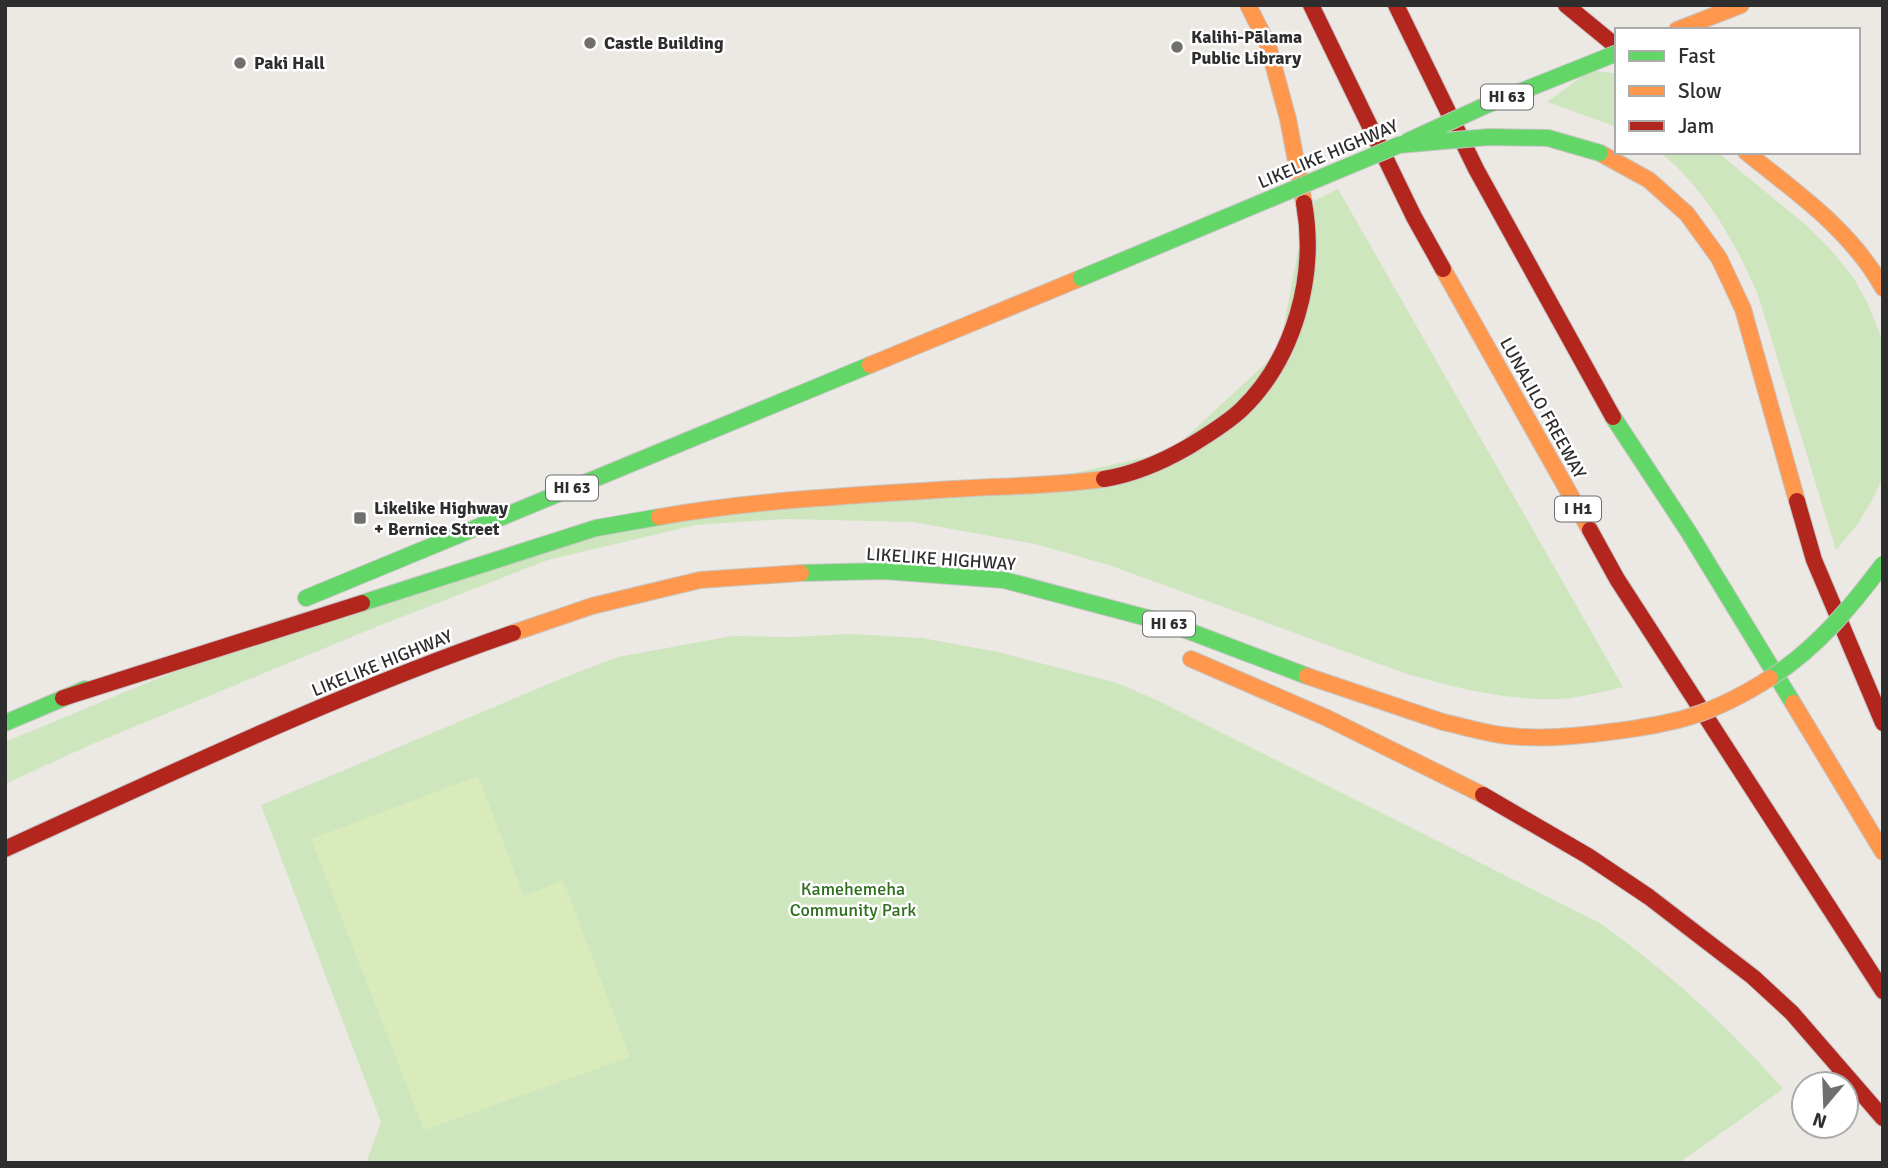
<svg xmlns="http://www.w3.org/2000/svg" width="1888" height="1168" font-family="Signika,sans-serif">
<rect width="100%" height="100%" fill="#ece8e4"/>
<path fill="#cee6be" d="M1591,70l26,4v53l-70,-25z
M1659,152h58l89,73 25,25 22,27 13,23 17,41v136l-12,25 -14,23 -21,25 -78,-255c-20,-48 -56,-112 -99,-143z
M1338,189l285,498c-18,4 -36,9 -54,11 -48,6 -119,-11 -165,-25l-295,-108 -74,-21 -122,-22 -129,-3 -88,6 -148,35 -172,67 -286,118 -85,39v-42l161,-67 417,-152 463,-44 124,-27 109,-101 28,-147z
M851,634l71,4 76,14 119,31 40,17 443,223c69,50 127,102 183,166l-104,74h-1313l15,-41 -120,-317 297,-125 60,-23 114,-21 59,1z"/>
<path fill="#d9eabb" d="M478,776l46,120 39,-16 67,177 -206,73 -113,-291z"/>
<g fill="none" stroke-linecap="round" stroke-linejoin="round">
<defs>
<path id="fast" d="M1613,417l75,114 105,172
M801,573l83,-2 120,9 166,44 137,52
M306,598l564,-233
M362,603l234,-75 63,-11
M5,723l80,-34"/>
<path id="slow" d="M1248,5l20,40 20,74 16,84
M1677,30l64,-25
M1746,152c51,41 105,78 137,136
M1600,153l49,27 38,34 32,44 24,51 54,192
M1443,269l147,261
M870,365l211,-87
M659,517c95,-17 200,-22 296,-28 50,-3 99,-3 149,-10
M513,633l79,-27 108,-26 101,-7
M1191,659l136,59 156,77
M1307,676l136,46
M1793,703l90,149"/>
<path id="jam" d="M1311,5l103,212 29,52
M1396,5l80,164 137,248
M1566,5l51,42
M1104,479c31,-5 58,-17 84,-32 18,-11 38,-23 53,-37 54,-52 76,-135 63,-207
M1797,501l17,59 69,163
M1590,530l27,49 266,412
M63,698l299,-95
M1483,795l105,61 61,41 104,80 39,36 91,105
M5,849c167,-76 334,-156 508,-216"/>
</defs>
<use href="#fast" stroke="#c6c5c4" stroke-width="18"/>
<use href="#slow" stroke="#c6c5c4" stroke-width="18"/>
<use href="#jam" stroke="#c6c5c4" stroke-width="18"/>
<use href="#fast" stroke="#63d668" stroke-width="16"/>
<use href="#slow" stroke="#ff974d" stroke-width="16"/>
<use href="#jam" stroke="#b3261e" stroke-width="16"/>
<defs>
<path id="fast-bridge" d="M1406,142l76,-35 135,-54
M1081,278l318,-133 90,-8 59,1 52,15
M1770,678c46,-29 81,-71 113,-114"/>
<path id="slow-bridge" d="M1443,722c19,4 38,10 58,13 36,5 72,2 108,-3 66,-8 103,-17 161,-54"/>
</defs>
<use href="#fast-bridge" stroke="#c6c5c4" stroke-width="18" stroke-linecap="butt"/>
<use href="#slow-bridge" stroke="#c6c5c4" stroke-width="18" stroke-linecap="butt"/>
<use href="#fast-bridge" stroke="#63d668" stroke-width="16"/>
<use href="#slow-bridge" stroke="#ff974d" stroke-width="16"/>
</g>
<g fill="#706f6e" stroke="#fff" stroke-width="2.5">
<circle cx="590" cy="43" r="7"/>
<circle cx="1177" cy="47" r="7"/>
<circle cx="240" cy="63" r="7"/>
<rect x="353" y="511" width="14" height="14" rx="3.5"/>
</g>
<g text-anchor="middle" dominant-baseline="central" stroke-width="5" stroke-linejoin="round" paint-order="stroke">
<g fill="#fff" stroke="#6d6d6d" stroke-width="2">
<rect x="1481" y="84.5" width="52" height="25" rx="5"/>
<rect x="546" y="475.5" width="52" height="25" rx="5"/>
<rect x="1555" y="496.5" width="46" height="25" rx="5"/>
<rect x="1143" y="611.5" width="52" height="25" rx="5"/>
</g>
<g font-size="16" font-weight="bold" fill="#2e2e2e">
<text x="1507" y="97">HI 63</text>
<text x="572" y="488">HI 63</text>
<text x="1578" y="509">I H1</text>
<text x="1169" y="624">HI 63</text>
</g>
<g font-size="18" font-weight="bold" fill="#2e2e2e" stroke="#fff" text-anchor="start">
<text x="1191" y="37">Kalihi-Pālama<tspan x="1191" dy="21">Public Library</tspan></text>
<text x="604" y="43">Castle Building</text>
<text x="254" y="63">Paki Hall</text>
<text x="374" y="508">Likelike Highway<tspan x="374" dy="21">+ Bernice Street</tspan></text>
</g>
<g font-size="18" fill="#2e2e2e" stroke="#fff">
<text transform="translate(1328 154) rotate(-23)">LIKELIKE HIGHWAY</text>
<text transform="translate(1543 408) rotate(61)">LUNALILO FREEWAY</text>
<text transform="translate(941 559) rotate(4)">LIKELIKE HIGHWAY</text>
<text transform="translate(382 663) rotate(-22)">LIKELIKE HIGHWAY</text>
</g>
<g font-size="18" fill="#2c6e1b" stroke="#fff">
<text x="853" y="889">Kamehemeha<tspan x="853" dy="21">Community Park</tspan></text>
</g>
</g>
<rect width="1888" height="1168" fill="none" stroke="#2e2e2e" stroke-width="14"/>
<rect x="1615" y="28" width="245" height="126" fill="#ffffff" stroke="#ababab" stroke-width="2"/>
<rect x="1629" y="51" width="35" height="10" fill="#63d668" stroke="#ababab" stroke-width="2"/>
<text x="1678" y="63" font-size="21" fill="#2e2e2e">Fast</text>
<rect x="1629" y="86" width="35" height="10" fill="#ff974d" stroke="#ababab" stroke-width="2"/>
<text x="1678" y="98" font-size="21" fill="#2e2e2e">Slow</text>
<rect x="1629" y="121" width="35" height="10" fill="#b3261e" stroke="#ababab" stroke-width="2"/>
<text x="1678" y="133" font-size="21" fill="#2e2e2e">Jam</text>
<g transform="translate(1825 1105) rotate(199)"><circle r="33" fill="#ffffff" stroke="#ababab" stroke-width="2"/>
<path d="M0-5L12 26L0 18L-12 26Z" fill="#706f6e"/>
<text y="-10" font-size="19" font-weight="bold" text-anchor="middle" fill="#2e2e2e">N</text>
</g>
</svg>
